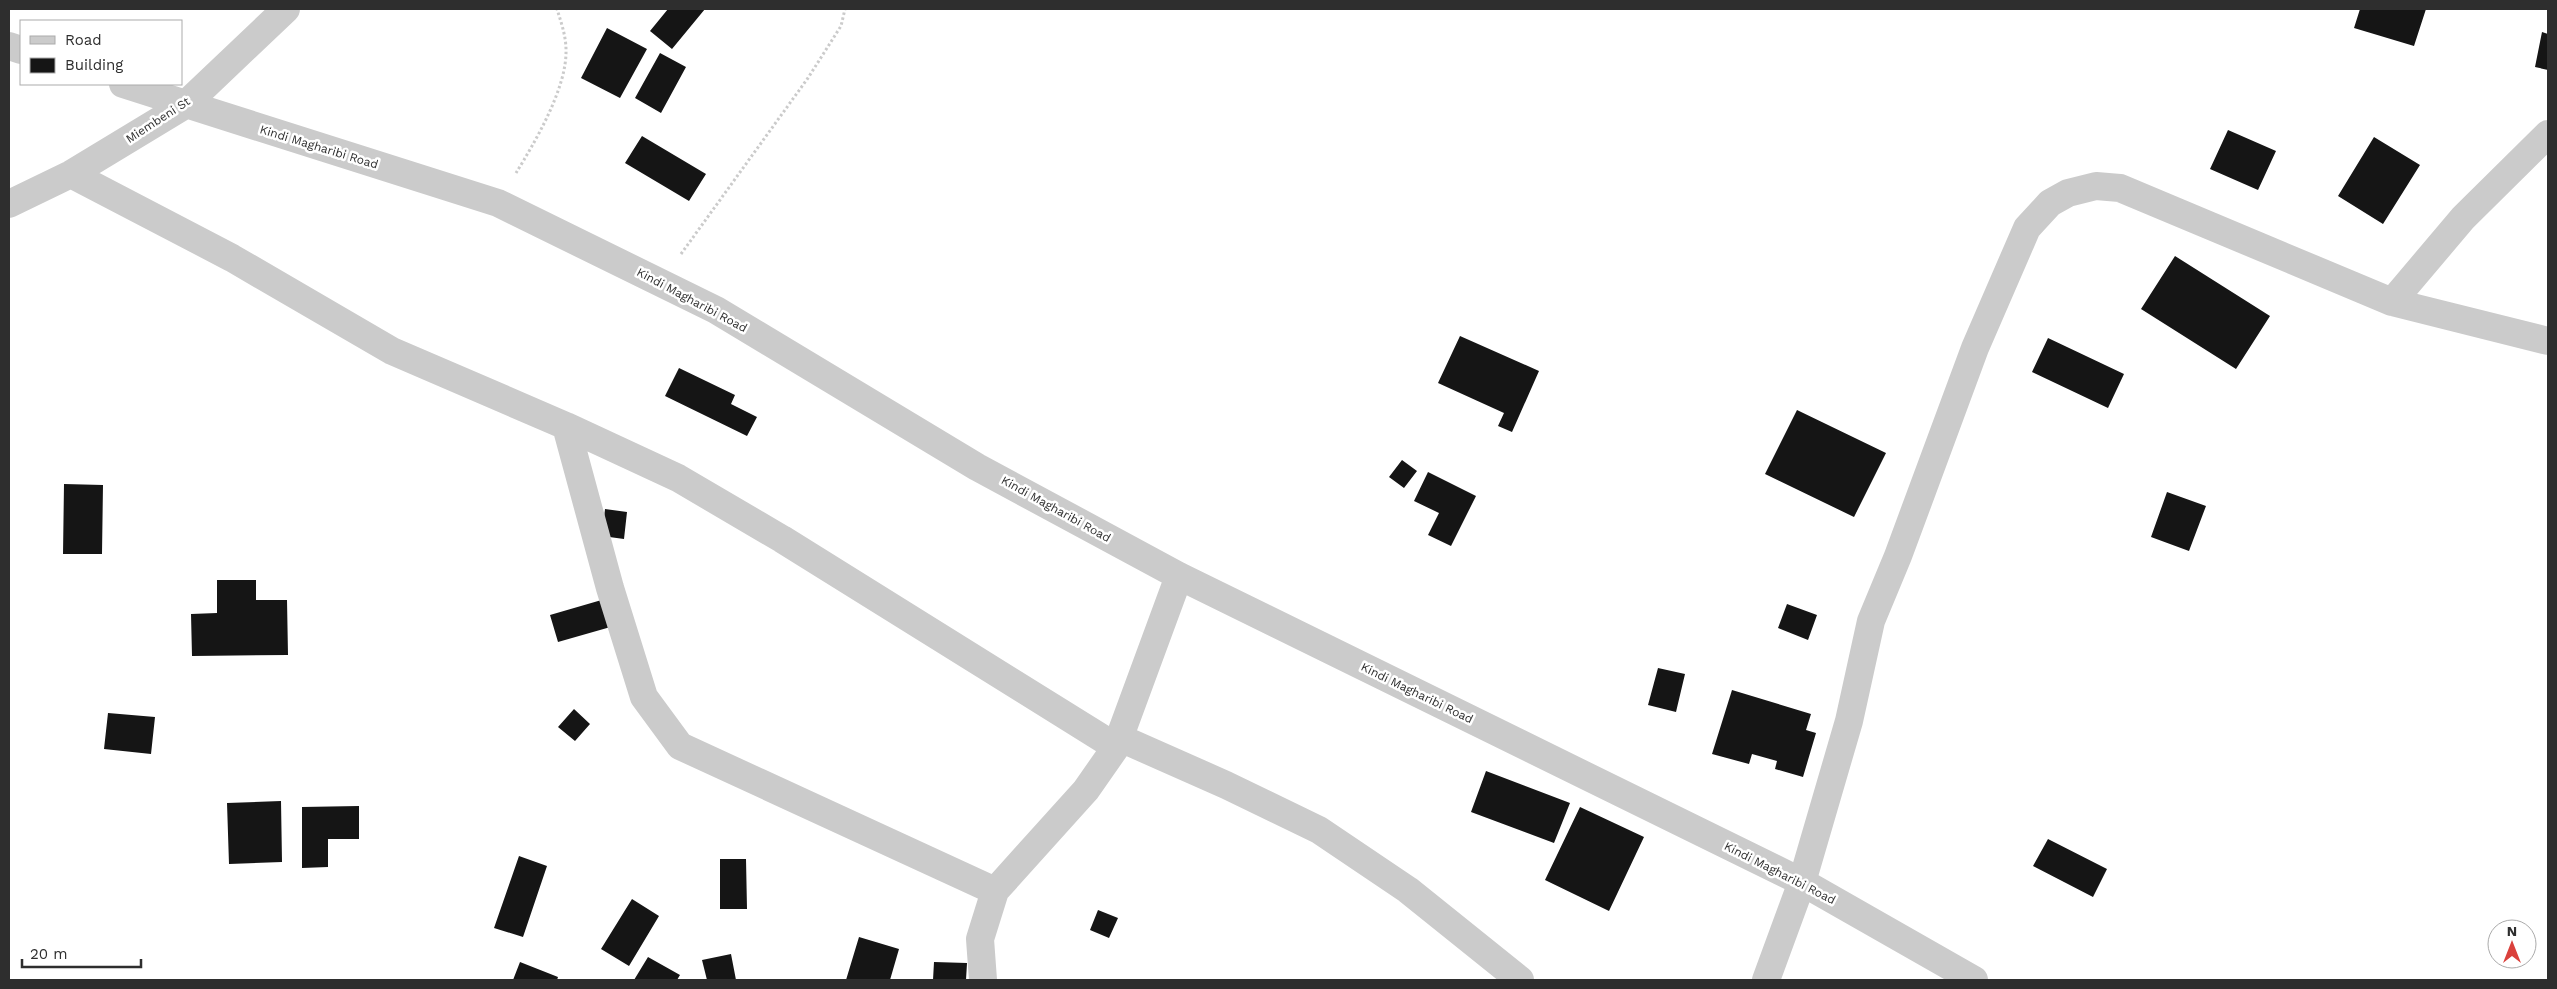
<svg xmlns="http://www.w3.org/2000/svg" width="2557" height="989" font-family="'Work Sans',sans-serif">
<rect width="100%" height="100%" fill="#fff"/>
<path fill="#151515" d="M668,9h37l-33,40 -22,-18z
M2360,9h66l-12,37 -60,-18z
M607,28l40,21 -27,49 -39,-20z
M2542,32l6,2v36l-13,-3z
M660,53l26,14 -25,46 -26,-15z
M2228,130l48,21 -18,39 -48,-21z
M642,136l64,38 -17,27 -64,-38z
M2374,137l46,28 -37,59 -45,-28z
M2175,256l95,60 -34,53 -95,-60z
M1460,336l79,35 -27,61 -14,-6 6,-13 -66,-30z
M2048,338l76,36 -16,34 -76,-36z
M679,368l56,27 -4,9 26,13 -10,19 -82,-40z
M1797,410l89,43 -32,64 -89,-43z
M1402,460l15,11 -13,17 -15,-11z
M1428,472l48,24 -25,50 -23,-11 11,-22 -25,-12z
M64,484l39,1 -1,69h-39z
M2167,492l39,14 -17,45 -38,-14z
M605,509l22,3 -3,27 -22,-3z
M217,580h39v20h31l1,55 -96,1 -1,-42 26,-1z
M605,599l9,27 -56,16 -8,-27z
M1787,604l30,11 -9,25 -30,-12z
M1658,668l27,6 -9,38 -28,-7z
M1732,690l79,24 -5,16 10,3 -13,44 -28,-8 2,-8 -25,-7 -3,10 -37,-10z
M574,709l16,15 -15,17 -17,-14z
M108,713l47,4 -4,37 -47,-5z
M1486,771l84,32 -16,40 -83,-31z
M281,801l1,61 -53,2 -2,-61z
M359,806v33h-31v28l-26,1v-61z
M1580,807l64,30 -35,74 -64,-31z
M2048,839l59,30 -14,28 -60,-31z
M519,856l28,10 -24,71 -29,-9z
M720,859h26l1,50h-27z
M632,899l27,17 -30,50 -28,-17z
M1098,910l20,8 -9,20 -19,-8z
M859,937l40,12 -9,31h-44z
M731,954l5,26h-29l-5,-20z
M648,957l32,18 -3,5h-43z
M520,962l38,15 -1,3h-44z
M934,962l33,1 -1,17h-33z"/>
<g fill="none" stroke-linecap="round" stroke-linejoin="round">
<path stroke="#cbcbcb" stroke-width="3" stroke-dasharray="2.5 2.5" stroke-linecap="butt" d="M516,173c19,-31 51,-85 50,-123 0,-14 -5,-28 -9,-41
M681,254l127,-176 33,-52 4,-17"/>
<path stroke="#cbcbcb" stroke-width="28" d="M9,46l12,4
M123,84l375,119 218,107 261,157 202,109 623,306 172,98
M71,174l161,84 160,93 174,75 112,52 104,61 334,208
M9,204l62,-30 114,-69 101,-96
M2392,302l71,-84 85,-84
M566,426l44,162 34,109 36,49 315,145
M1120,738l106,47 93,45 89,60 112,90
M983,980l-3,-41 15,-48 91,-101 30,-43 63,-171
M1766,980l36,-98 47,-161 22,-100 27,-65 77,-208 52,-120 23,-25 18,-10 28,-7 24,2 272,114 156,39"/>
</g>
<g text-anchor="middle" dominant-baseline="central" stroke-width="5" stroke-linejoin="round" paint-order="stroke">
<g font-size="12" fill="#2e2e2e" stroke="#fff">
<text transform="translate(158 120) rotate(-33)">Miembeni St</text>
<text transform="translate(319 147) rotate(17)">Kindi Magharibi Road</text>
<text transform="translate(692 300) rotate(28)">Kindi Magharibi Road</text>
<text transform="translate(1056 509) rotate(29)">Kindi Magharibi Road</text>
<text transform="translate(1417 693) rotate(26)">Kindi Magharibi Road</text>
<text transform="translate(1780 873) rotate(27)">Kindi Magharibi Road</text>
</g>
</g>
<rect width="2557" height="989" fill="none" stroke="#2e2e2e" stroke-width="20"/>
<rect x="20" y="20" width="162" height="65" fill="#ffffff" stroke="#ababab"/>
<rect x="30" y="36" width="25" height="8" fill="#cbcbcb" stroke="#ababab"/>
<text x="65" y="45" font-size="15" fill="#2e2e2e">Road</text>
<rect x="30" y="58" width="25" height="15" fill="#151515" stroke="#ababab"/>
<text x="65" y="70" font-size="15" fill="#2e2e2e">Building</text>
<g transform="translate(2512 944)"><circle r="24" fill="#ffffff" stroke="#ababab"/>
<path d="M0-4L9 19L0 12L-9 19Z" fill="#da413c"/>
<text y="-8" font-size="14" font-weight="bold" text-anchor="middle" fill="#2e2e2e">N</text>
</g>
<path d="M22 959v8h119v-8" fill="none" stroke="#2e2e2e" stroke-width="2.5"/>
<text x="30" y="959" font-size="15" fill="#2e2e2e" stroke="#ffffff" stroke-width="4" paint-order="stroke">20 m</text>
</svg>
